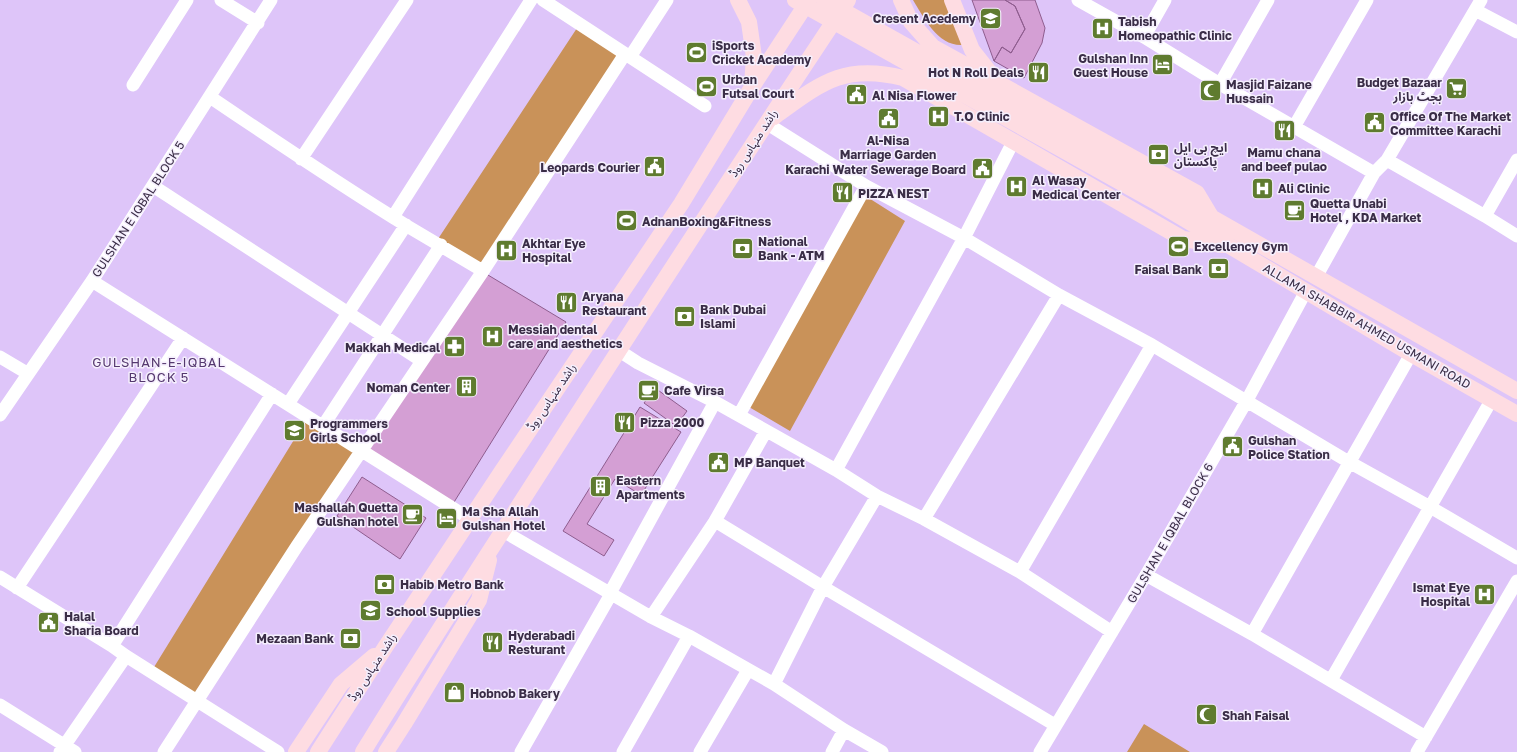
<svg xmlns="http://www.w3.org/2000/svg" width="1517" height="752" font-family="'Golos Text','Noto Sans Arabic',sans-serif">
<rect width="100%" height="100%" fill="#dec5f9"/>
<path fill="#c99259" d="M913,0h34l15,45c-24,1 -38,-27 -49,-45z
M579,25l46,29 -142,218 -47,-30z
M864,195l41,26 -115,210 -41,-24z
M308,417l56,35 -167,249 -46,-29z
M1144,724l46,28h-63z"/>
<path fill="#d49fd4" stroke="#8e5d8e" d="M972,0h33l10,6 10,23 -14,24 -9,-6 -8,14z
M1005,0h30l10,28 -3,15 -18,35 -30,-17 8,-14 9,6 14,-24 -10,-23z
M483,272l83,50 -115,185 -87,-55z
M655,388l32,23 -11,15 -32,-23z
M640,407l41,25 -40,63 -26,-16 -28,45 27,16 -10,16 -41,-25z
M362,477l64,41 -26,41 -63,-43z"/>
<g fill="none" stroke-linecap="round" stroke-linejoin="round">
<path stroke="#fff" stroke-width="13" d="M221,0l37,23
M543,0l162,106
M1078,0l66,37 76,47 154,89
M1475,10l42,22
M1144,37l21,-37
M630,57l37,-57
M1220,84l48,-84
M133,85l54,-85
M210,97c65,44 130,88 197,129 25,15 51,30 76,45
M766,123l100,63 98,52 95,57 93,50 197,117 81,45 87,51
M1294,127l73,-127
M301,159l106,-159
M1387,160l98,56 32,20
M153,186l269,175
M1485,216l32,-56
M393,217l138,-217
M1316,277l58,-104 13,-13 94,-160
M92,281l378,238
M618,350l20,13 77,39 121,68 41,26 47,23 96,53 92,60
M0,357l27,16
M288,404l118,-179
M0,415l92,-134 179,-281
M739,415l127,-229
M323,426l118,-181
M836,470l128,-232 49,-96
M924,519l135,-224
M715,521l108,66 232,138
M503,531l148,86 38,19 85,48 70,46 38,22
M1020,572l132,-227
M1146,575l106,59 174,103
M0,577l112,69 14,10 152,96
M17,588l166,-250
M610,593l105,-191
M651,617l64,-96 51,-90
M1252,634l159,-280
M112,646l160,-252
M1331,680l161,-281
M774,684l49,-97 54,-91
M0,705l75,47
M60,752l66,-96
M164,752l133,-206 186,-275 142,-217
M521,752l90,-158
M623,752l66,-116
M700,752l48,-82
M832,752l12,-22
M1040,752l106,-177 100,-173 60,-111
M1417,752l100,-171"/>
<path stroke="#fedce2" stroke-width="16" d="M738,0l11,22 5,35 -2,28
M795,0l359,201 257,153 106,60
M824,0l336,188 357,203
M901,0l10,22 22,25 264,146 15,25
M952,0l20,50 22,28
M774,117c46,-33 69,-54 129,-39l280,161 39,6
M296,752l45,-68 33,-28
M318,752l68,-106 116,-175 179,-267 71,-117 57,-87
M363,752c45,-74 92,-147 139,-220 114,-178 229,-356 346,-532
M386,752l18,-28 75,-124 10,-40"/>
</g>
<defs>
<symbol id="school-square" viewBox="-11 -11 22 22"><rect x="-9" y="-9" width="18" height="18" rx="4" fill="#5f7b2f" stroke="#f5effd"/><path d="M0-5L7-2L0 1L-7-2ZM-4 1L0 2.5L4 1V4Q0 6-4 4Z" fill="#fff"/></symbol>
<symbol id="hospital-square" viewBox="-11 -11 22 22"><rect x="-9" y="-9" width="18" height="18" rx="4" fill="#5f7b2f" stroke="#f5effd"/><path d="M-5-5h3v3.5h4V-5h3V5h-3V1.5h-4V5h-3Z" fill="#fff"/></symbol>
<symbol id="stadium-square" viewBox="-11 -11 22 22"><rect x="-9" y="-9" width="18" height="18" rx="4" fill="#5f7b2f" stroke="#f5effd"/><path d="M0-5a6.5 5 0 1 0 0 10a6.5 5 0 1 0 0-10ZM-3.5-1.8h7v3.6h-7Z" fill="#fff"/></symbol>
<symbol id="hotel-square" viewBox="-11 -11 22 22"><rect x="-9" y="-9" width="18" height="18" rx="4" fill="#5f7b2f" stroke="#f5effd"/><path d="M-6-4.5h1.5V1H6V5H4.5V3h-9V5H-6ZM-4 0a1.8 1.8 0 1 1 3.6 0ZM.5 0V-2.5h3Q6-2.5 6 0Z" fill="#fff"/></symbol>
<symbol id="restaurant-square" viewBox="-11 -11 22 22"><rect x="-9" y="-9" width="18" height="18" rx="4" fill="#5f7b2f" stroke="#f5effd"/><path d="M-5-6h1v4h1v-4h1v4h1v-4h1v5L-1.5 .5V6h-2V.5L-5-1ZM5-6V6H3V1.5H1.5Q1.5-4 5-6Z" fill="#fff"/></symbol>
<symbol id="supermarket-square" viewBox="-11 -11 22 22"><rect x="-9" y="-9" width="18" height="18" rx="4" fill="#5f7b2f" stroke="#f5effd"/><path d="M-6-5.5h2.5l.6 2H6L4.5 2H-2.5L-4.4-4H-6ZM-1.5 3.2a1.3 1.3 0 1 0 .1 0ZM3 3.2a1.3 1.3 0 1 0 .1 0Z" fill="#fff"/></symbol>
<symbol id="mosque-square" viewBox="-11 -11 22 22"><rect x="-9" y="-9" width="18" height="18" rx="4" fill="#5f7b2f" stroke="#f5effd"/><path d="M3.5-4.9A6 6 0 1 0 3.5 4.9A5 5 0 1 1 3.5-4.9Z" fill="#fff"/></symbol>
<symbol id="civic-square" viewBox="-11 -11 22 22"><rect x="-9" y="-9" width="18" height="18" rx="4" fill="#5f7b2f" stroke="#f5effd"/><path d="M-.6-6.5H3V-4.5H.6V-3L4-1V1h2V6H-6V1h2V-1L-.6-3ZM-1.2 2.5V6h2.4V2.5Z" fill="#fff"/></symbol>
<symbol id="bank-square" viewBox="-11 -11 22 22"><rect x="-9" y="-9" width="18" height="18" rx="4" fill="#5f7b2f" stroke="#f5effd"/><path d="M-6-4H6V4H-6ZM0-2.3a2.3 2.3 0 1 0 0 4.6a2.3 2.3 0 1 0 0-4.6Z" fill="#fff"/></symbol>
<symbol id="cafe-square" viewBox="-11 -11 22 22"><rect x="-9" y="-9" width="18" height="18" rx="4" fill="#5f7b2f" stroke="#f5effd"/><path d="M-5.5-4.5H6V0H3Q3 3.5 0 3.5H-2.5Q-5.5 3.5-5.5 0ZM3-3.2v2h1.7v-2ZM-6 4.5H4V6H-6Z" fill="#fff"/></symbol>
<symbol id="pharmacy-square" viewBox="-11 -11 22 22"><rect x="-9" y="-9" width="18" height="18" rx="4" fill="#5f7b2f" stroke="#f5effd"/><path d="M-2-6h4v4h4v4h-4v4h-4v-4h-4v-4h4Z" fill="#fff"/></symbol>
<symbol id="building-square" viewBox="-11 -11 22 22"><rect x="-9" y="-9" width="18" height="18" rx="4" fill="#5f7b2f" stroke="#f5effd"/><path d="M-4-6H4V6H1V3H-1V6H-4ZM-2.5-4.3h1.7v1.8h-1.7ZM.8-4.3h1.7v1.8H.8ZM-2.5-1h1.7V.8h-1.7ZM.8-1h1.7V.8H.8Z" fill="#fff"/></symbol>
<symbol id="shop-square" viewBox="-11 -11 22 22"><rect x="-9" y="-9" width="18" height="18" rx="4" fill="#5f7b2f" stroke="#f5effd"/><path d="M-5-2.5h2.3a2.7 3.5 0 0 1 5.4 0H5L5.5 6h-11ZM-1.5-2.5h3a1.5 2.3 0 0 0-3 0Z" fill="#fff"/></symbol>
</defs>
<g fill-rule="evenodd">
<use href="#school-square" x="978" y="6" width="25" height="25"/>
<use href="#hospital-square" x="1090" y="16" width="25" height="25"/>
<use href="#stadium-square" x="684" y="40" width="25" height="25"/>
<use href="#hotel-square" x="1150" y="52" width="25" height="25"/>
<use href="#restaurant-square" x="1026" y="60" width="25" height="25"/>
<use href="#stadium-square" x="694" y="74" width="25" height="25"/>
<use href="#supermarket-square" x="1444" y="76" width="25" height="25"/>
<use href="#mosque-square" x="1198" y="78" width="25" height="25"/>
<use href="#civic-square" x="844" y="82" width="25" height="25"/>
<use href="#hospital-square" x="926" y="104" width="25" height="25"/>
<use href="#civic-square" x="876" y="106" width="25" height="25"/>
<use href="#civic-square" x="1362" y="110" width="25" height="25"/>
<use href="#restaurant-square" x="1272" y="118" width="25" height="25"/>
<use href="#bank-square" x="1146" y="142" width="25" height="25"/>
<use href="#civic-square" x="642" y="154" width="25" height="25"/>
<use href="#civic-square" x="970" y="156" width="25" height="25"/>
<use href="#hospital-square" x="1004" y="174" width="25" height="25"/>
<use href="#hospital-square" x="1250" y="176" width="25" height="25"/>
<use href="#restaurant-square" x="830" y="180" width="25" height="25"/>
<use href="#cafe-square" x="1282" y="198" width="25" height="25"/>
<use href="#stadium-square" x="614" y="208" width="25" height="25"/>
<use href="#stadium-square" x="1166" y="234" width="25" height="25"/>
<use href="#bank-square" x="730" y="236" width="25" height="25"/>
<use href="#hospital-square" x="494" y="238" width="25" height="25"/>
<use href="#bank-square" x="1206" y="256" width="25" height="25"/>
<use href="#restaurant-square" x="554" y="290" width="25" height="25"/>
<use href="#bank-square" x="672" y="304" width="25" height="25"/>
<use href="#hospital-square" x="480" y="324" width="25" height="25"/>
<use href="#pharmacy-square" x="442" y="334" width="25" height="25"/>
<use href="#building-square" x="454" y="374" width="25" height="25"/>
<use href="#cafe-square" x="636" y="378" width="25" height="25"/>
<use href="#restaurant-square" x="612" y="410" width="25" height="25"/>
<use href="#school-square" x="282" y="418" width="25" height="25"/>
<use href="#civic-square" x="1220" y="434" width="25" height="25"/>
<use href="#civic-square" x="706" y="450" width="25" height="25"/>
<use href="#building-square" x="588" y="474" width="25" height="25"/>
<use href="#cafe-square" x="400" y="502" width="25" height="25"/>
<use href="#hotel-square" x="434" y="506" width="25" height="25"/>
<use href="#bank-square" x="372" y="572" width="25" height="25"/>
<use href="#hospital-square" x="1472" y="582" width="25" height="25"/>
<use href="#school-square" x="358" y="598" width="25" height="25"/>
<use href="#civic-square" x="36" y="610" width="25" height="25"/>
<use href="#bank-square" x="338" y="626" width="25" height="25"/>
<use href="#restaurant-square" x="480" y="630" width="25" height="25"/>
<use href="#shop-square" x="442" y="680" width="25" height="25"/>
<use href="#mosque-square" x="1194" y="702" width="25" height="25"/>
</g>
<g text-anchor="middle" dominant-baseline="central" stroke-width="3" stroke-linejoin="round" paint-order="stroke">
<g font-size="12" font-weight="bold" fill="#3a2d47" stroke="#f5effd" text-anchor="start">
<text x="976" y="18" text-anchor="end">Cresent Acedemy</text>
<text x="1118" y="21">Tabish<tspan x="1118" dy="14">Homeopathic Clinic</tspan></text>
<text x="712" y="45">iSports<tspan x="712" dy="14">Cricket Academy</tspan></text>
<text x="1148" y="58" text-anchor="end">Gulshan Inn<tspan x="1148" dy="14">Guest House</tspan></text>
<text x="1024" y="72" text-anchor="end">Hot N Roll Deals</text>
<text x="722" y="79">Urban<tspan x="722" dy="14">Futsal Court</tspan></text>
<text x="1442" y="82" text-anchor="end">Budget Bazaar<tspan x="1442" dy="14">بجٹ بازار</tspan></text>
<text x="1226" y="84">Masjid Faizane<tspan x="1226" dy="14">Hussain</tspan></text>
<text x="872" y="95">Al Nisa Flower</text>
<text x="954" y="116">T.O Clinic</text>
<text x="1390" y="116">Office Of The Market<tspan x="1390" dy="14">Committee Karachi</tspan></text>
<text x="888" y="140" text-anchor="middle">Al-Nisa<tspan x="888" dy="14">Marriage Garden</tspan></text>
<text x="1174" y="147">ایچ بی ایل<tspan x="1174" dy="14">پاکستان</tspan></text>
<text x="1284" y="152" text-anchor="middle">Mamu chana<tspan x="1284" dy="14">and beef pulao</tspan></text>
<text x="640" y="167" text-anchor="end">Leopards Courier</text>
<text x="966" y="169" text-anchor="end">Karachi Water Sewerage Board</text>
<text x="1032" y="180">Al Wasay<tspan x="1032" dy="14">Medical Center</tspan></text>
<text x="1278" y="188">Ali Clinic</text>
<text x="858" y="193">PIZZA NEST</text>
<text x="1310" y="203">Quetta Unabi<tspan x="1310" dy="14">Hotel , KDA Market</tspan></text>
<text x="642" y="221">AdnanBoxing&amp;Fitness</text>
<text x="758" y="241">National<tspan x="758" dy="14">Bank - ATM</tspan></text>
<text x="522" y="243">Akhtar Eye<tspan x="522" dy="14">Hospital</tspan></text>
<text x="1194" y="246">Excellency Gym</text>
<text x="1202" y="269" text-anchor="end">Faisal Bank</text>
<text x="582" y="296">Aryana<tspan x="582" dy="14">Restaurant</tspan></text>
<text x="700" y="309">Bank Dubai<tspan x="700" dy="14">Islami</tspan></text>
<text x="508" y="329">Messiah dental<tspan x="508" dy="14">care and aesthetics</tspan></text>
<text x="440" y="347" text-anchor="end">Makkah Medical</text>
<text x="450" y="387" text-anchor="end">Noman Center</text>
<text x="664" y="390">Cafe Virsa</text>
<text x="640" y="422">Pizza 2000</text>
<text x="310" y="423">Programmers<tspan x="310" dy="14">Girls School</tspan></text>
<text x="1248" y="440">Gulshan<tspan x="1248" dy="14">Police Station</tspan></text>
<text x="734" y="462">MP Banquet</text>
<text x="616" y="480">Eastern<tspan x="616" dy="14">Apartments</tspan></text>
<text x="398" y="507" text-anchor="end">Mashallah Quetta<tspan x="398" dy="14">Gulshan hotel</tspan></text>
<text x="462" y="511">Ma Sha Allah<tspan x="462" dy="14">Gulshan Hotel</tspan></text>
<text x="400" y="584">Habib Metro Bank</text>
<text x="1470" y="587" text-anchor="end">Ismat Eye<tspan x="1470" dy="14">Hospital</tspan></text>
<text x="386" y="611">School Supplies</text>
<text x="64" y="616">Halal<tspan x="64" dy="14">Sharia Board</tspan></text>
<text x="508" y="635">Hyderabadi<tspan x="508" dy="14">Resturant</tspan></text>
<text x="334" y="638" text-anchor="end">Mezaan Bank</text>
<text x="470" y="693">Hobnob Bakery</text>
<text x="1222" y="715">Shah Faisal</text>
</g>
<g font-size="12" fill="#3a2d47" stroke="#f5effd">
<text transform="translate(753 143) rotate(-57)">راشد منہاس روڈ</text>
<text transform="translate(138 209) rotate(-57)">GULSHAN E IQBAL BLOCK 5</text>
<text transform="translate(1367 326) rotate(30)">ALLAMA SHABBIR AHMED USMANI ROAD</text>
<text transform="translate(551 397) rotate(-56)">راشد منہاس روڈ</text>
<text transform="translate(1170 533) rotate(-60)">GULSHAN E IQBAL BLOCK 6</text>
<text transform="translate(372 667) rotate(-57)">راشد منہاس روڈ</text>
</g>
<g font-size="13" letter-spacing="1" fill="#55386f" stroke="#f5effd">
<text x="159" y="362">GULSHAN-E-IQBAL<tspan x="159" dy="15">BLOCK 5</tspan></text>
</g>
</g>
</svg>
